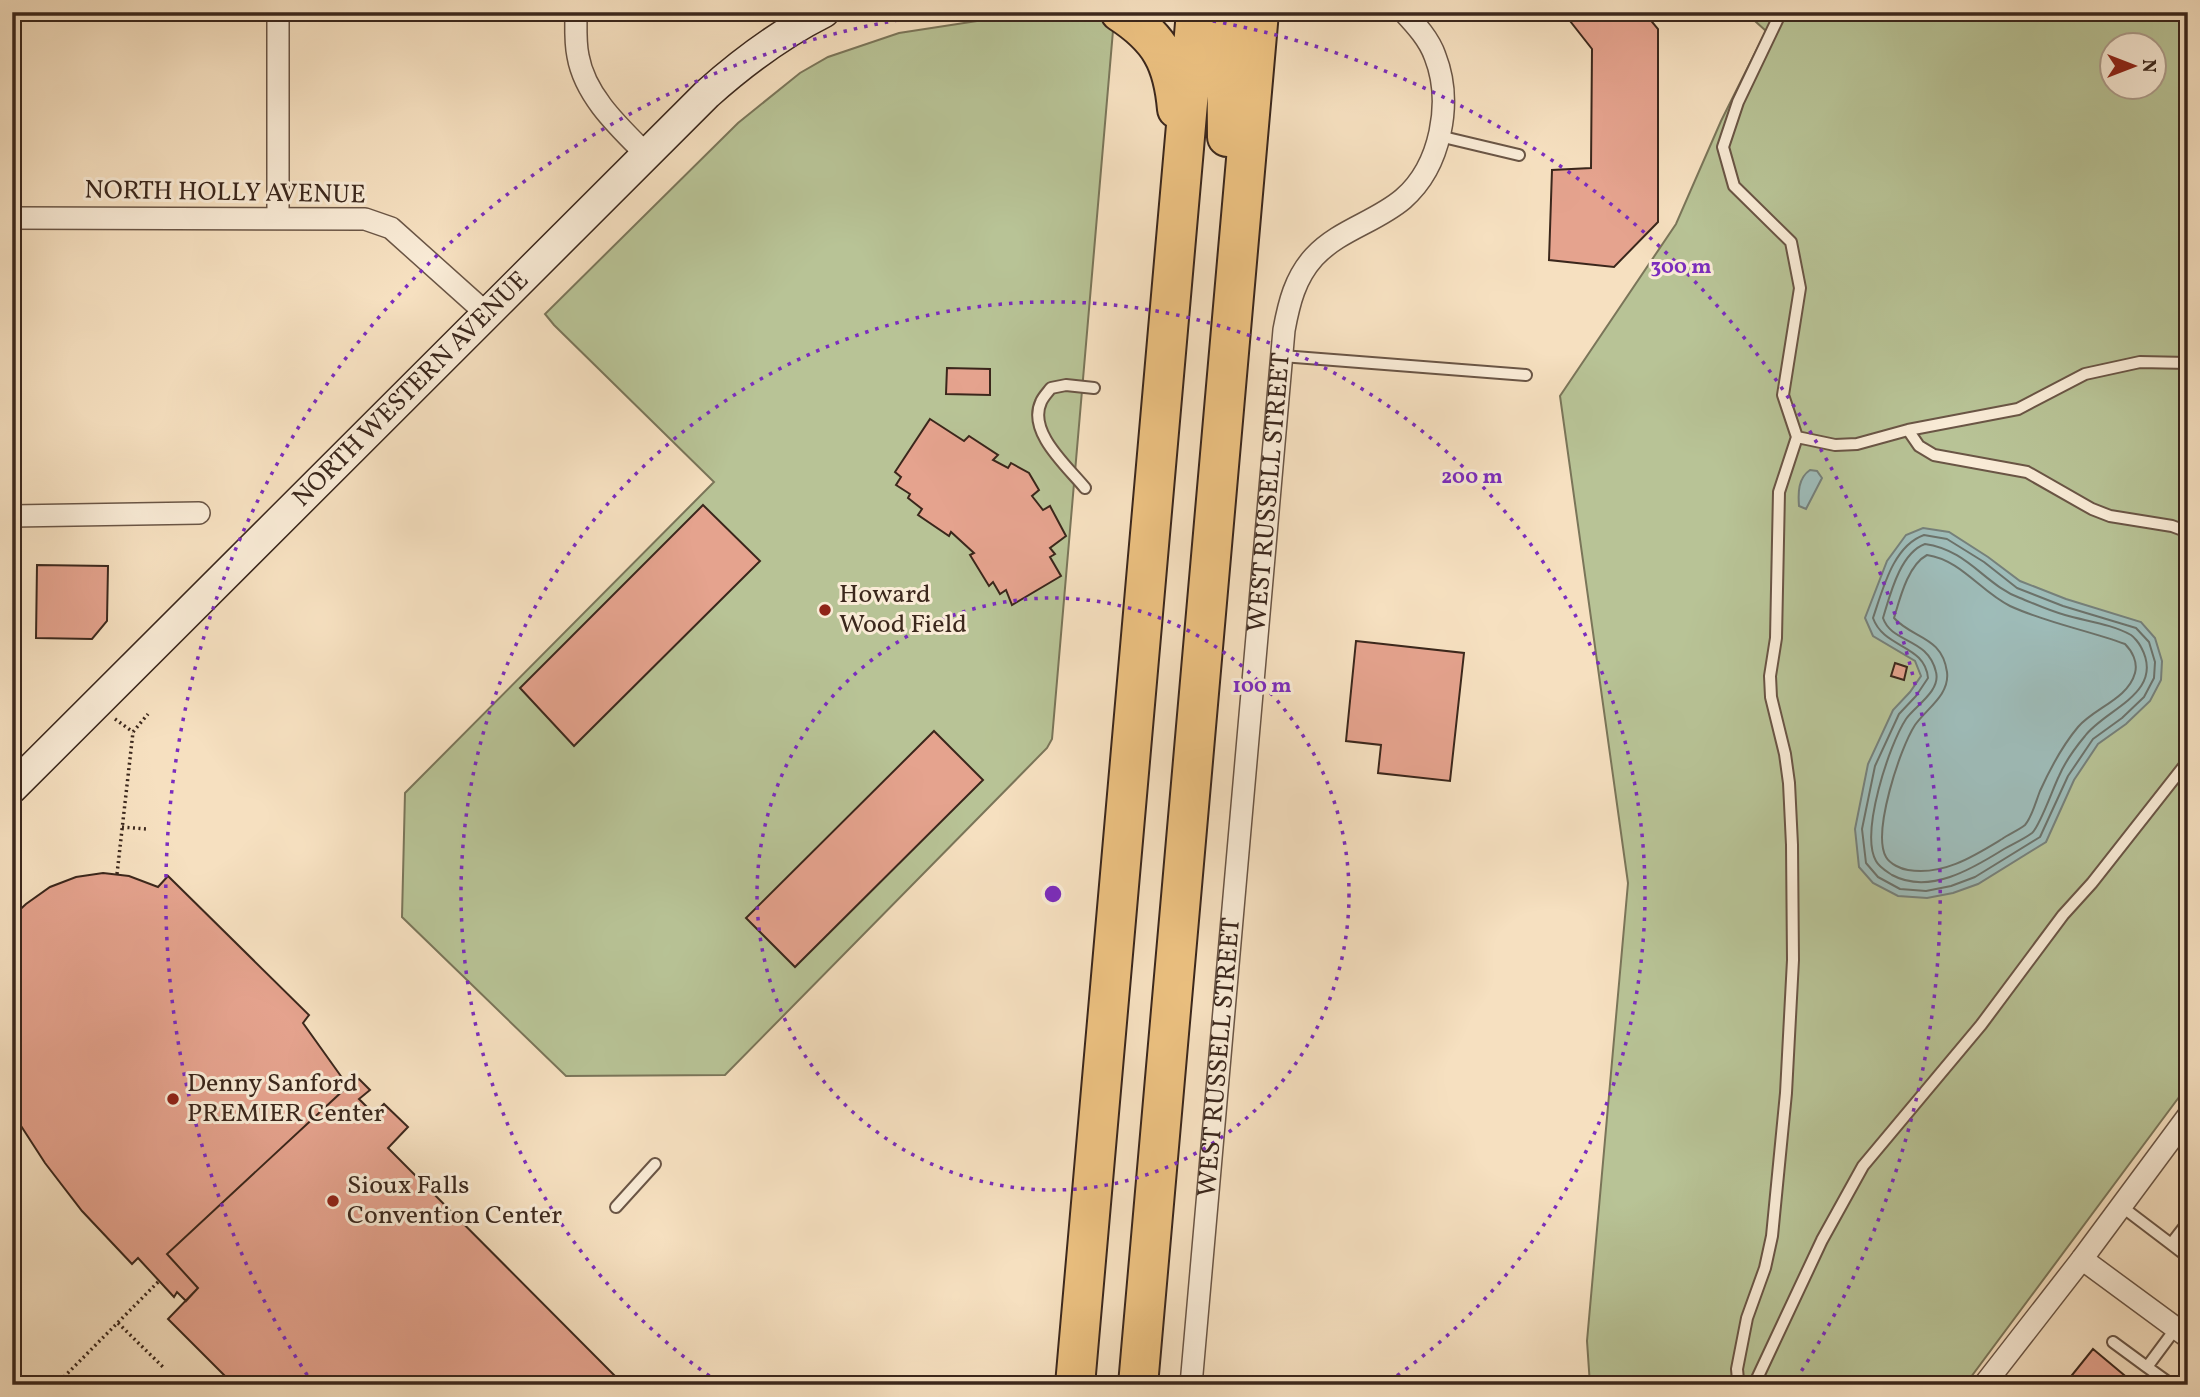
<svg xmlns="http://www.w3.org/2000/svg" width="2200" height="1397" font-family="Vollkorn,serif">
<rect width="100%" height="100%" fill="#f6e0c0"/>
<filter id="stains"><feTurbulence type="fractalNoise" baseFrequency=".00286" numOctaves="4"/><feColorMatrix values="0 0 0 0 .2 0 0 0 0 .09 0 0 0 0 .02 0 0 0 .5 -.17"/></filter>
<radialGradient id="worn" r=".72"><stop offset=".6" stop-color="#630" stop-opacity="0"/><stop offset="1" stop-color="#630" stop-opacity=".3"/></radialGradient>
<path fill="#b8c396" stroke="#7a7559" stroke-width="2" fill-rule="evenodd" d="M1745,12h443v1073l-223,300h-375l-3,-44 41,-458 -68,-487 116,-172 45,-103 45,-90zM2112,46h42v42h-42z
M1114,19l-62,720 -5,9 -322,327 -159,1 -164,-159 3,-124 309,-311 -160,-157 -9,-11 193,-191 62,-50 28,-16 71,-24 78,-12z"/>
<path fill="#9ebcb9" stroke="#76807a" stroke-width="2" d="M1810,470l7,1 5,7 -16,31 -7,-3c-1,-13 -1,-28 11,-36z
M1923,528l26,4 39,25 32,24 46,18 75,23 14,16 7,23 -1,19 -11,21 -24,23 -28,20 -24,36 -28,62 -68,42 -25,9 -26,5 -29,-2 -25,-13 -14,-16 -4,-38 13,-65 25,-54 17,-18 11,-16 -6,-15 -42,-25 -8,-18 22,-57 19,-26z"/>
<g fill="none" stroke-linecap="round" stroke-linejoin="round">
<path stroke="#6c726a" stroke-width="2" d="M1924,535l23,4 37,23 33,26 46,18 73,22 13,14 6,20 -1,16 -10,19 -22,21 -29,21 -25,37 -28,61 -65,40 -24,9 -25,5 -26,-2 -22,-12 -12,-14 -4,-34 13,-63 24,-52 17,-18 12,-18c-3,-34 -44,-29 -55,-60 10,-29 20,-72 51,-83z
M1925,544c43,6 60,41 95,54 15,6 30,13 45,17 20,6 47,9 66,20 3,2 8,8 10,12 25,46 -36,62 -56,89 -10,12 -20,26 -26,40 -6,12 -19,50 -27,57 -8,6 -19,11 -28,16 -32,20 -75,46 -112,26 -6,-4 -13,-8 -16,-14 -16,-28 13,-116 30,-142 9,-13 35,-28 30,-47 -8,-35 -44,-28 -53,-54 7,-23 17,-65 42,-74z
M1927,555c34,5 54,37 83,51 37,17 77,24 115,38 7,7 13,18 10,29 -7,26 -41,35 -57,54 -16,19 -28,42 -38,64 -4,10 -8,26 -15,34 -6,5 -16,9 -23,14 -28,17 -59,37 -94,31 -7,-1 -18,-6 -22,-13 -14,-24 14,-109 29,-132 11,-16 35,-30 32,-53 -5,-36 -34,-33 -53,-54 6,-20 14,-53 33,-63z"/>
</g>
<path fill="#e5a38e" stroke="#3b271c" stroke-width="2" d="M1563,12h81l14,17v193l-44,45 -65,-7 3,-90 39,-2 1,-119z
M947,368l43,1v26l-44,-1z
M930,419l34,22 5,-5 29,19 -5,5 15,8 3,-5 18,10 10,17 -7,6 11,14 7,-4 16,30 -16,12 5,6 -5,3 11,19 -49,29 -6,-15 -6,4 -7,-12 -4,4 -19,-31 4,-2 -23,-21 -2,4 -31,-21 4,-6 -14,-11 2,-4 -14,-9 5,-8 -6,-5z
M703,505l57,56 -186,185 -54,-58z
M37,565l71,1 -1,55 -15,18 -56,-1z
M1356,641l108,12 -14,128 -72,-8 3,-28 -35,-4z
M1895,663l12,4 -3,13 -13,-4z
M934,731l49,49 -188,187 -49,-49z
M103,873l26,3 29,11 10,-11 141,139 -6,8 45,63 -181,168 31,34 -12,13 -9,-9 -3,5 -36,-39 -6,6 -50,-53 -37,-48 -33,-51v-195l14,-13 24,-17 26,-10z
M359,1079l11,11 -11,9 15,15 10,-10 24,23 -20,21 236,237h-390l-66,-66 30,-31 -31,-34 181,-168z
M2093,1349l43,36h-72z"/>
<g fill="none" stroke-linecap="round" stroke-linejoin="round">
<defs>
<path id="lane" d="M1781,12l-43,90 -15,45 11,39 57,56 9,46 -17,107 14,42 38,8 22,-1 51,-14 110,-21 67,-35 55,-12 48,1
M1439,136l80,19
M1282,356l244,19
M1908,430l11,16 15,9 93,17 65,37 18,7 62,10 16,6
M1085,488c-17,-21 -58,-56 -44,-86 2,-5 7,-10 10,-14l15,-3 28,3
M2121,1206l50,38
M616,1207l39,-43
M2188,1222l-17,22 17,13
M2113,1342l34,25
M12,1376l8,9
M1741,1385l-3,-5 -1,-11 10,-51 18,-50 7,-32 14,-143 7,-133 -1,-115 -3,-62 -4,-29 -14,-57 -1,-21 6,-38 3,-146 18,-55
M1754,1385l68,-145 41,-74 118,-141 82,-110 29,-32 96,-122
M2172,1385l-25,-18 29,-39"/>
<g id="street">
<path d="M278,12v206"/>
<path d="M576,12c0,15 -1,30 2,44 7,40 41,71 68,98"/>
<path d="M12,218l353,1 26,9 96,86"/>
<path d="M12,516l187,-3"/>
<path d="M2082,1259l106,78"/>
<path id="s1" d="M1191,1385l93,-1055c5,-27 11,-52 30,-73 25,-27 62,-35 89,-58 38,-33 50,-97 32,-143 -6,-17 -19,-31 -31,-44"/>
<path d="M1984,1385l98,-126 106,-143"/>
</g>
<g id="secondary">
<path id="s2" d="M12,788l695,-694c37,-33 73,-60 117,-82"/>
</g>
<path id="highway" d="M1120,12c40,26 53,50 57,97
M1223,12l3,17 1,108
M1075,1385l121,-1373
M1138,1385l121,-1373"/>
</defs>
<use href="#lane" stroke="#6a5545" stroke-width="14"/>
<use href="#street" stroke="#6a5545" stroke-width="24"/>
<use href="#secondary" stroke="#3b271c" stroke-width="33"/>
<use href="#highway" stroke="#3b271c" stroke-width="42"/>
<path stroke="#3b271c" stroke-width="3.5" stroke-dasharray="2 3.5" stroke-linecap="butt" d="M115,719l18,13
M122,827l24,2
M117,874l16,-142 15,-18
M118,1323l46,45
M56,1385l103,-104"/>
<use href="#lane" stroke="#f9ebd6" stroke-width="10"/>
<use href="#street" stroke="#f9ebd6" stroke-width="21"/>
<use href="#secondary" stroke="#f9ebd6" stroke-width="30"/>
<use href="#highway" stroke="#ebc080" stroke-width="38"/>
</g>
<g fill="none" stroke="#7b2cbf" stroke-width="3.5" stroke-dasharray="3.5 7">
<circle cx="1053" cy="894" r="296"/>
<path d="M718 1382A592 592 0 1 1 1388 1382"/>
<path d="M313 1384A888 888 0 0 1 945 13M1161 13A888 888 0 0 1 1793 1384"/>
</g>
<g fill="#8f2418" stroke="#f9ebd6" stroke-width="2.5">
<circle cx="825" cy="610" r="7"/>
<circle cx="173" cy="1099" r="7"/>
<circle cx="333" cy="1201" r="7"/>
</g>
<g text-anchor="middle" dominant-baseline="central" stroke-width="6" stroke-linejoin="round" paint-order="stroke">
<g font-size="26" fill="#3b271c" stroke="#f9ebd6">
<text transform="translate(225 193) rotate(1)">NORTH HOLLY AVENUE</text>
<text stroke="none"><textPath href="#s2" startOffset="564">NORTH WESTERN AVENUE</textPath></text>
<text stroke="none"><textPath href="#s1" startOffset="896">WEST RUSSELL STREET</textPath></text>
<text stroke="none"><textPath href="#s1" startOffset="329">WEST RUSSELL STREET</textPath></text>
</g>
<g font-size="26" fill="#3b271c" stroke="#f9ebd6" text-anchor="start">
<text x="839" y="595">Howard<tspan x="839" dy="30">Wood Field</tspan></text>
<text x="187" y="1084">Denny Sanford<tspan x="187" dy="30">PREMIER Center</tspan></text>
<text x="347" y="1186">Sioux Falls<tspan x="347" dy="30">Convention Center</tspan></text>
</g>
</g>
<circle cx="1053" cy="894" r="10" fill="#7b2cbf" stroke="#f9ebd6" stroke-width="3.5"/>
<g font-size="21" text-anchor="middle" font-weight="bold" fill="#7b2cbf" stroke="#f9ebd6" stroke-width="6" stroke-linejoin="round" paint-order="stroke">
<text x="1681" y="273">300 m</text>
<text x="1472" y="483">200 m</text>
<text x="1262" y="692">100 m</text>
</g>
<rect width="2200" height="1397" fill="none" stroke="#f6e0c0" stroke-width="42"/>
<rect x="14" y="14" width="2172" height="1369" fill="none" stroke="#3b271c" stroke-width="3.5"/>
<rect x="21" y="21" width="2158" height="1355" fill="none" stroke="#3b271c" stroke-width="2"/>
<g transform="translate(2133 66) rotate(90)"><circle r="33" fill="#f9ebd6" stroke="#ad9d8c" stroke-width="2"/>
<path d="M0-5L12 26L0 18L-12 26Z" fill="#8f2418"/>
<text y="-10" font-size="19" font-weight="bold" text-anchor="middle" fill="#3b271c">N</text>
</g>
<rect width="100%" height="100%" filter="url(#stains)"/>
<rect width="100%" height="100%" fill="url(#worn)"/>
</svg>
